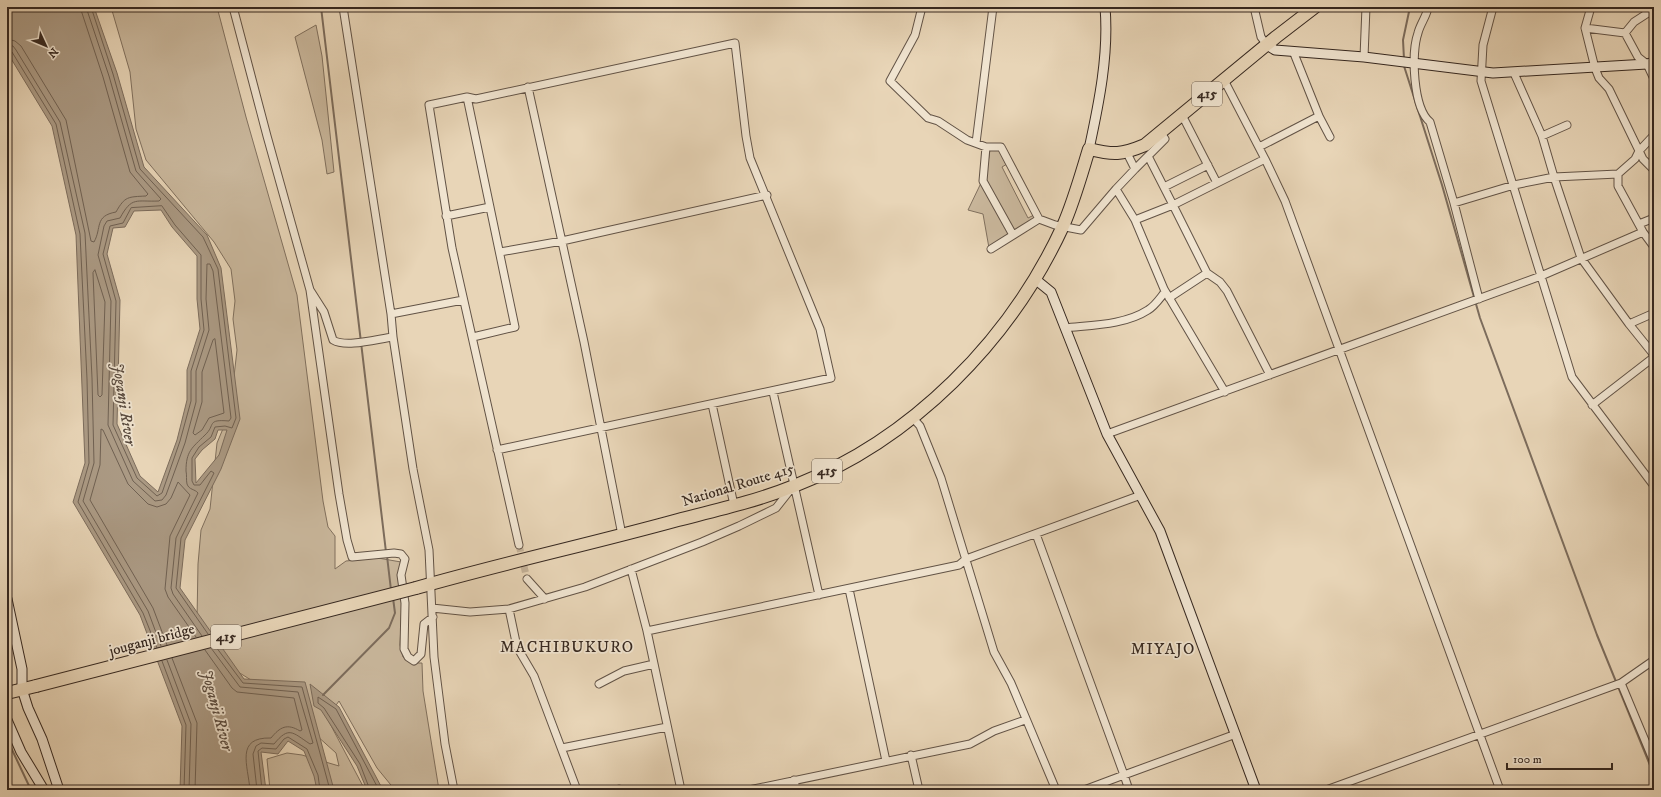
<svg xmlns="http://www.w3.org/2000/svg" width="1661" height="797" font-family="'IM FELL DW Pica',serif">
<rect width="100%" height="100%" fill="#e8d5b7"/>
<filter id="stains"><feTurbulence type="fractalNoise" baseFrequency=".005" numOctaves="4"/><feColorMatrix values="0 0 0 0 .2 0 0 0 0 .09 0 0 0 0 .02 0 0 0 .5 -.17"/></filter>
<radialGradient id="worn" r=".72"><stop offset=".6" stop-color="#630" stop-opacity="0"/><stop offset="1" stop-color="#630" stop-opacity=".3"/></radialGradient>
<path fill="#cab89d" stroke="#80705e" d="M111,7h106l29,110 51,178 26,206 5,26 7,9v33l11,-8 32,-3 23,4 1,40 -2,43 3,12 8,6h11l1,28 16,99h-44l-18,-22 -38,-67 -12,17 38,72h-95l-3,-31 20,-6 15,2 37,11 -3,-13 -72,-65 -34,-21 -33,-47 1,-56 3,-34 9,-21 7,-66 13,-31 7,-62 -4,-31 2,-18 -4,-32 -17,-27 -68,-82 -10,-31 -6,-57z
M316,25l6,31 12,116 -7,2 -5,-34 -27,-103z
M990,150h11l6,14 -5,3 26,51 6,-3 2,5 -47,28 -6,-34 -15,-4 13,-27 4,-3z"/>
<path fill="#ab9a84" stroke="#7c6c5c" fill-rule="evenodd" d="M7,7h87l23,66 27,94 63,68 14,33 19,151 -19,50 -36,71 -5,48 64,91 61,3 29,108h-17l-3,-14 -10,-25 -16,-10 -10,13 -17,-2 5,38h-86l2,-64 -42,-111 -67,-113 12,-39 -9,-228 -24,-109 -45,-74zM161,210l11,17 25,29v43l3,30 -13,41v30l-10,40 -19,52 -18,-16 -23,-52 3,-124 -13,-46 6,-26 12,-1 9,-16zM218,430h9l-8,25 -23,28 -1,-24 7,-9 13,-11z
M310,684l29,23 44,83h-16l-10,-24 -36,-56 -7,-4z"/>
<g fill="none" stroke-linecap="round" stroke-linejoin="round">
<path stroke="#706152" stroke-width="1" d="M86,7l23,69 27,95 25,28 -2,2c-23,1 -27,-5 -39,17l-13,3 -3,5 -6,29 13,46 -3,124 25,56 22,20 7,-1 4,-5 19,-52 11,-41v-31l13,-41 -3,-31 1,-35h3l3,7 18,147 -2,3c-23,-2 -13,4 -24,14 -13,13 -19,16 -19,36 1,4 0,9 1,13 2,6 8,5 11,9l-22,45 -5,50 2,6 29,42
M91,7l22,67 27,95 63,68 15,32 18,149 -4,10 -7,-2 -10,1 -4,10 -12,10 -7,11v23l2,4h6l11,-14 3,2 -33,65 -5,50 32,46
M7,39l8,2 6,5 45,74 25,121 3,1c8,-14 0,-26 22,-30 9,-16 12,-15 30,-16l2,-2 -18,-22 -27,-95 -23,-70
M7,45l6,1 3,4 44,72 25,111 7,145 2,85 -11,38 65,110 13,35
M7,50l5,2 44,72 24,110 7,145 2,84 -11,39 65,111 14,35
M162,206l13,19 26,30v44l3,31 -13,41v30l-11,40 -18,52 -5,3 -20,-18 -24,-53 3,-124 -13,-47 7,-28 13,-3 8,-15z
M95,270l10,32 -3,93 -2,2 -2,-2 -5,-122z
M215,339l9,74 -15,5 -7,12 -7,5 -2,-2 9,-31v-30l11,-32z
M167,645l-14,-37 -63,-108 10,-35 1,-36 2,1 25,54 20,20 9,3 9,-3 5,-6 7,-16 12,13 -20,41 -5,53 3,8 28,40
M216,647l27,36 59,4 28,103
M211,648l29,39 58,5 15,51 -3,1c-18,-12 -21,-18 -36,0l-13,-1 -5,3 -3,8 4,36
M205,650l27,38 5,4 57,6 8,32 -2,1c-13,-8 -20,-4 -29,7 -36,-1 -23,27 -21,52
M172,658l25,65 -2,67
M167,660l24,64 -2,66
M162,661l24,64 -2,65
M262,790l-4,-39 4,-3 14,1 8,-10 4,-2 19,12 11,26 2,15
M370,790l-10,-26 -36,-56 -6,-5v-6l18,12 43,81"/>
<path stroke="#7c6c5c" stroke-width="2" d="M321,7l65,545
M1404,59l-1,-19 7,-33
M1404,66l38,119 38,133 117,317 57,140
M387,556l4,34
M323,695l66,-67 6,-15 -2,-15
M7,739l24,51"/>
<path stroke="#c4b299" stroke-width="7" stroke-dasharray="7 3.5" stroke-linecap="butt" d="M519,545l8,34"/>
<defs>
<path id="street" d="M233,7l34,129 43,154 14,22 9,28c13,8 44,-1 60,-3
M343,7l48,307 2,23 20,132 16,81 5,107 11,87 9,46
M922,7l-7,28 -25,46 38,37 10,3 29,19 19,7
M1254,7l7,30 6,8
M1428,7c-1,9 -8,17 -10,26 -7,20 -5,75 12,89l24,81 60,-18 40,-8 27,81 48,66
M1493,7l-10,38 -2,36 91,296 82,109
M1591,7l-6,21 10,40 4,10 10,11 34,70 11,11
M1585,28l40,5 9,-11 20,-13
M1625,33l13,24 9,7 7,15
M1293,51l26,65
M1364,57l2,-50
M1514,73l28,63
M528,87l56,255 38,193
M467,97l48,230 -42,10
M1182,115l35,68
M1567,125l-25,11 12,41 64,-3
M1654,135l-15,16 -4,8 -17,15v12l25,46 11,15
M976,143l17,-136
M1259,147l60,-31 11,21
M1127,153l8,16 -19,20 19,31 29,69 61,103
M1148,156l17,-17 -4,-6
M1265,159l20,42 215,589
M1135,169l13,-13 25,49 92,-46 -41,-79
M1164,187l44,-22
M1454,203l25,96
M446,216l44,-9
M1135,220l38,-15 34,68 -38,25
M1639,224l15,-6
M1013,235l-30,-54 3,-34h15l38,72
M991,249l48,-30 16,6 26,5 35,-41
M500,252l62,-11 205,-46
M1207,273l13,9 7,9 43,84
M310,290l29,204 8,46 5,17 42,-4 7,1 4,5 -4,16 4,28 -1,46 4,8 6,4 7,-7 3,-30 9,-7
M1654,313l-25,11 25,31
M391,314l72,-14
M1065,328c27,-3 60,-3 83,-18 7,-4 12,-12 17,-18
M773,392l46,203
M712,404l22,101
M1592,405l62,-48
M912,417l8,9 21,52 53,174 17,31 45,107
M1107,434l434,-158 102,-44
M497,450l334,-72 -11,-49 -70,-171 -4,-22 -11,-93 -259,56 -9,-2 -38,8 23,143 67,297
M1036,534l88,241 112,-41
M631,569l16,62 34,159
M527,579l18,20
M849,589l37,172
M432,608l38,4 39,-3 76,-22 117,-45 37,-16 37,-18 15,-19
M509,609l8,38 17,29 43,114
M647,631l312,-66 7,-6 175,-64
M1621,683l33,79
M599,684l25,-13 30,-7
M562,748l105,-21
M911,755l8,35
M794,780l2,10
M617,790l2,-1
M749,790l221,-46 24,-13 31,-11
M1084,790l40,-15 5,15
M1326,790l295,-107 33,-23"/>
<path id="secondary" d="M1267,45l8,5 89,7 129,16 154,-9 7,-2
M1089,149c10,-46 20,-95 16,-142
M1035,279l16,13 56,142 53,97 96,259
M7,599l15,70v20l6,19 14,31 17,51
M7,720l14,32 23,38"/>
<path id="highway" d="M416,588c87,-25 175,-44 262,-68 39,-10 79,-19 116,-34 118,-46 216,-145 269,-260 11,-25 18,-51 26,-77 25,6 32,6 56,-4l131,-108 39,-30
M7,693l29,-7"/>
</defs>
<use href="#street" stroke="#625346" stroke-width="9"/>
<use href="#secondary" stroke="#362820" stroke-width="11"/>
<use href="#highway" stroke="#362820" stroke-width="14"/>
<use href="#street" stroke="#f0e4d0" stroke-width="7"/>
<use href="#secondary" stroke="#f0e4d0" stroke-width="9"/>
<use href="#highway" stroke="#e8d5b7" stroke-width="12"/>
<defs>
<path id="highway-bridge" d="M36,686l380,-98"/>
</defs>
<use href="#highway-bridge" stroke="#362820" stroke-width="14" stroke-linecap="butt"/>
<use href="#highway-bridge" stroke="#e8d5b7" stroke-width="12"/>
</g>
<g text-anchor="middle" dominant-baseline="central" stroke-width="3.5" stroke-linejoin="round" paint-order="stroke">
<g fill="#f0e4d0" stroke="#6e6055" stroke-width="1">
<rect x="1192" y="82" width="30" height="24" rx="3"/>
<rect x="812" y="459" width="30" height="24" rx="3"/>
<rect x="211" y="625" width="30" height="24" rx="3"/>
</g>
<g font-size="14" font-weight="bold" fill="#362820">
<text x="1207" y="94">415</text>
<text x="827" y="471">415</text>
<text x="226" y="637">415</text>
</g>
<g font-size="15" fill="#362820" stroke="#f0e4d0">
<text transform="translate(738 485) rotate(-17)">National Route 415</text>
<text transform="translate(152 640) rotate(-15)">jouganji bridge</text>
</g>
<g font-size="16" font-style="italic" fill="#594a3e" stroke="#f0e4d0">
<text transform="translate(124 404) rotate(81)">Joganji River</text>
<text transform="translate(217 710) rotate(75)">Joganji River</text>
</g>
<g font-size="16" letter-spacing="1" fill="#362820" stroke="#f0e4d0">
<text x="567" y="647">MACHIBUKURO</text>
<text x="1163" y="649">MIYAJO</text>
</g>
</g>
<rect width="1661" height="797" fill="none" stroke="#e8d5b7" stroke-width="24"/>
<rect x="8" y="8" width="1645" height="781" fill="none" stroke="#362820" stroke-width="2"/>
<rect x="12" y="12" width="1637" height="773" fill="none" stroke="#362820"/>
<g transform="translate(46 46) rotate(134)" stroke="#f0e4d0" stroke-width="3" paint-order="stroke">
<path d="M0-3L7 15L0 10L-7 15Z" fill="#362820"/>
<text y="-6" font-size="11" font-weight="bold" text-anchor="middle" fill="#362820">N</text>
</g>
<path d="M1507 763v6h105v-6" fill="none" stroke="#362820" stroke-width="2"/>
<text x="1513" y="763" font-size="12" fill="#362820" stroke="#f0e4d0" stroke-width="3" paint-order="stroke">100 m</text>
<rect width="100%" height="100%" filter="url(#stains)"/>
<rect width="100%" height="100%" fill="url(#worn)"/>
</svg>
